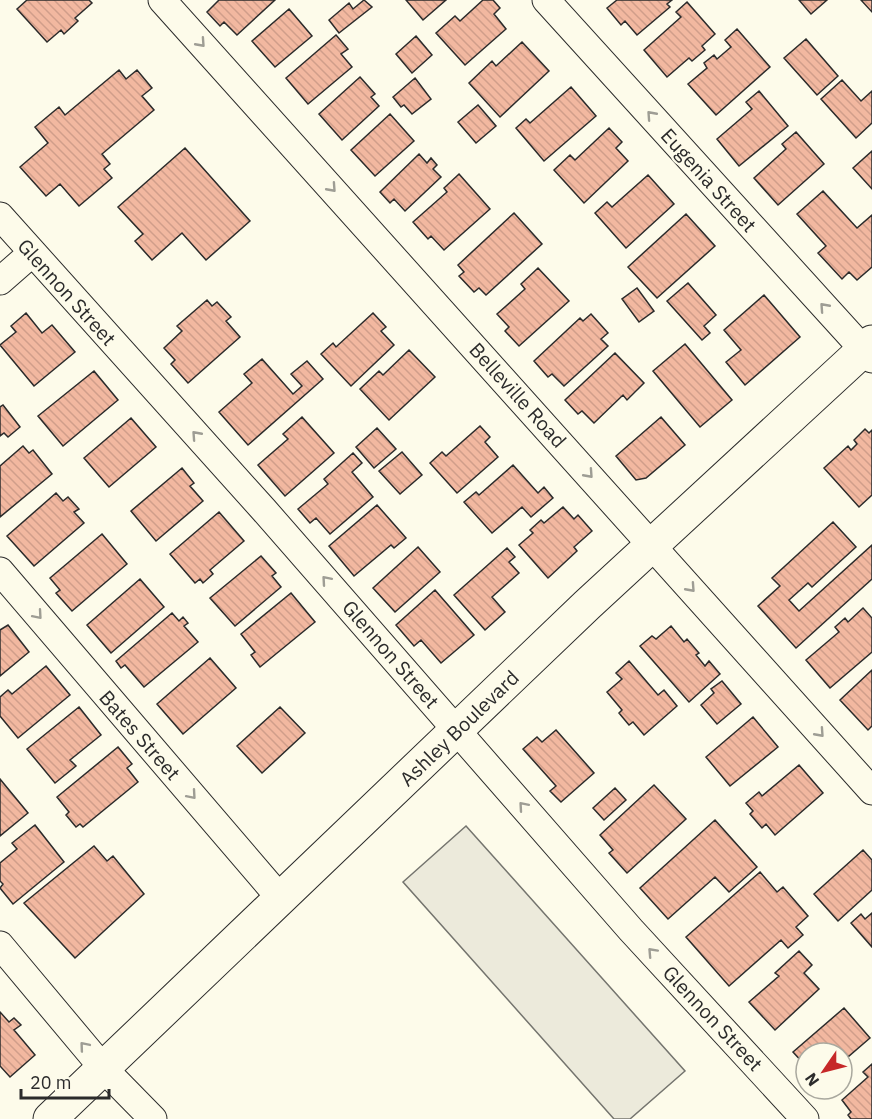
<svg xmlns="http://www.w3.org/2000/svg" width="872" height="1119" font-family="'IBM Plex Sans',sans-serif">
<defs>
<pattern id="building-back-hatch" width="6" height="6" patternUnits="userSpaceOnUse" patternTransform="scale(1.5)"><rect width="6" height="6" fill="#f2b8a0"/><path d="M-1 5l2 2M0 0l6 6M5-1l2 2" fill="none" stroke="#d09e8a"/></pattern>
</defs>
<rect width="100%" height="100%" fill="#fdfbea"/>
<path fill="#eceadb" stroke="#74746e" stroke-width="1.5" d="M466,826l219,245 -55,48h-16l-211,-237z"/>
<path fill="url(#building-back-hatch)" stroke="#2b2b2b" stroke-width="1.5" d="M27,0h62l3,3 -17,15 3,3 -14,13 -3,-4 -14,12 -30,-33z
M219,0h56l-38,35 -13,-13 -4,4 -13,-14z
M364,0l8,7 -33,26 -10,-13 20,-17 4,6z
M406,0h40l-23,20z
M483,0h10l7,8 -6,6 12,15 -41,36 -29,-32 19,-17 5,5z
M617,0h55l-5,4 3,3 -33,28 -12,-14 -4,4 -14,-17z
M799,0h28l-16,14z
M861,0h11v12z
M687,2l28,32 -13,12 3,4 -13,11 -3,-3 -22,19 -23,-27 37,-33 -5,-5z
M289,9l23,27 -37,31 -23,-26z
M737,29l33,38 -54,48 -28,-31 19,-16 -3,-5 10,-8 3,4 14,-12 -6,-7z
M336,35l12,14 -7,5 11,13 -44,37 -22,-26z
M416,36l16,19 -20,18 -16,-19z
M806,39l32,37 -21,19 -33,-37z
M522,42l27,29 -49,46 -31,-34 23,-22 4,5z
M119,70l7,9 11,-9 15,18 -10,8 12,14 -52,44 8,10 -6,5 8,9 -33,28 -19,-22 -14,12 -26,-29 28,-24 -13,-16 24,-20 6,8z
M360,77l15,17 -4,3 8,9 -37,34 -23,-26z
M415,78l16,21 -19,15 -8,-9 -3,2 -8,-10z
M842,80l19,21 11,-10v32l-16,15 -35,-39z
M571,87l25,29 -52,45 -28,-33 10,-9 4,4z
M759,91l29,35 -49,40 -22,-27 35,-30 -6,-7z
M478,105l18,21 -20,17 -18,-21z
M390,114l24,27 -39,35 -24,-26z
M609,128l13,14 -6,6 12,13 -44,42 -30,-33 16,-15 5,5z
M796,132l28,32 -46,41 -24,-27 32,-29 -4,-5z
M185,148l65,73 -44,39 -24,-27 -30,27 -17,-19 8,-7 -25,-27z
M872,151v38l-19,-21z
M419,154l8,9 4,-5 6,7 -4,4 8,8 -36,34 -11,-12 -4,4 -10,-11z
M459,174l31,35 -46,41 -13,-14 -3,3 -15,-17 34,-30 -3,-4z
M648,175l26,29 -48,44 -31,-35 12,-11 5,5z
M823,191l34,37 15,-13v52l-15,13 -8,-8 -7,7 -24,-26 8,-7 -29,-32z
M514,213l28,31 -56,51 -7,-7 -5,4 -15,-16 5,-4 -6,-7z
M686,214l29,32 -58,52 -29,-31z
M538,268l31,33 -50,45 -14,-15 4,-4 -12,-13 28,-25 -4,-5z
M688,283l28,32 -12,11 6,7 -8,7 -35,-39z
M637,288l17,23 -15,11 -17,-23z
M764,295l36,42 -55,48 -19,-23 15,-12 -17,-20z
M207,300l5,6 5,-4 14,15 -5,4 14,16 -52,46 -17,-19 4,-4 -11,-12 18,-17 -5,-5z
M26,313l16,20 10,-8 23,27 -41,34 -34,-41 16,-13 -5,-6z
M373,313l13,14 -5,4 13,14 -43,41 -30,-32 12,-11 3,4z
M591,314l17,19 -7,6 7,7 -44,40 -12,-12 -4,3 -14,-16 46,-43 3,3z
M685,344l47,56 -32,27 -47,-56z
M409,350l26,27 -46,43 -29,-31 19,-18 4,4z
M615,353l29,30 -17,17 -4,-5 -29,28 -12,-12 -4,3 -13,-14z
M262,359l31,35 9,-8 -11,-12 16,-13 16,18 -75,66 -29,-33 33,-29 -8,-9z
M94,371l24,29 -55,46 -25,-30z
M3,405l17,22 -12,10 -4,-4 -4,3v-29z
M302,417l32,36 -49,43 -27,-31 30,-26 -5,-5z
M661,417l24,28 -39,33 -10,2 -20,-24z
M131,418l25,29 -47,40 -25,-29z
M480,426l10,11 -5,5 13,15 -41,36 -27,-30 12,-11 4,4z
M377,428l19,21 -22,19 -18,-21z
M865,429l4,4 3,-3v65l-13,12 -35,-39 24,-22 3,4 6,-6 -3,-4z
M23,446l6,7 4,-3 19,24 -52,43v-51z
M402,452l20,23 -22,19 -21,-23z
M353,453l9,10 -10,9 21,25 -43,37 -14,-16 -6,5 -12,-14 30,-25 -4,-5z
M513,465l25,28 6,-6 9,11 -22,19 -9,-10 -30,26 -28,-31 12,-10 3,3z
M182,468l12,15 -4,3 13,15 -47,40 -25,-30z
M56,493l7,8 5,-4 11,12 -5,3 10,11 -50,43 -27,-30z
M377,505l29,33 -12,10 -3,-3 -37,31 -25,-30z
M563,507l11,12 4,-4 14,16 -18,16 3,4 -29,27 -29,-33 14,-12 -3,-3 11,-10 3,3z
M219,512l25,29 -34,29 3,4 -10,9 -3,-4 -5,4 -25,-29z
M833,522l23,25 -44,40 -4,-4 -19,17 10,11 73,-66v34l-76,69 -38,-42 22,-20 -8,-8z
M102,534l25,30 -55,47 -16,-18 4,-3 -10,-12z
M418,547l22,25 -45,40 -22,-24z
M507,548l8,9 -6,5 10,11 -27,24 13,15 -20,18 -31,-35z
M261,556l15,17 -4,3 9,11 -46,39 -25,-28z
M140,579l24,28 -53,46 -24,-28z
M435,590l39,45 -33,28 -20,-23 -7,6 -18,-21z
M291,593l24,29 -55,45 -9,-12 4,-3 -14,-18z
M863,608l9,10v34l-42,36 -24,-28 33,-28 -4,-5 10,-9 3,4z
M172,613l7,8 4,-4 5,6 -4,3 14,16 -54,45 -19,-22 -4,3 -5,-7z
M8,625l21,27 -29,24v-46z
M671,626l13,16 3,-3 12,14 -3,2 9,11 4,-5 11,13 -31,28 -49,-56 12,-10 4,3z
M210,658l26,30 -53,46 -26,-30z
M629,661l29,34 6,-5 13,16 -33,29 -11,-13 -4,3 -10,-12 3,-3 -15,-18 15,-13 -6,-6z
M46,666l24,29 -52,43 -18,-22v-19l8,-7 4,4z
M872,670v56l-4,4 -28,-30z
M722,681l19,23 -24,20 -16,-19 13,-12 -3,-4z
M79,707l22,28 -31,25 6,6 -21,17 -28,-34z
M280,707l25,26 -43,40 -25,-27z
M753,717l25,30 -48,39 -24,-29z
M556,730l38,43 -33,29 -11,-11 6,-5 -33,-37 14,-12 5,5z
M118,747l14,17 -5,4 11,14 -55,45 -3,-3 -4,3 -10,-12 3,-3 -12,-15z
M799,765l24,28 -48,42 -9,-11 -4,4 -12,-14 3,-3 -7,-8 13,-11 3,4z
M0,779l28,34 -28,23z
M654,785l32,34 -59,54 -18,-20 4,-3 -13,-15z
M615,788l11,12 -22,20 -11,-12z
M715,820l42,47 -28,25 -14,-15 -47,42 -28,-31z
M35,825l29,37 -51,42 -13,-16 3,-4 -3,-3v-18l17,-14 -5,-6z
M94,846l13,15 6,-5 31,38 -69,64 -51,-55z
M863,850l9,10v30l-34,31 -24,-27z
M760,872l17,20 6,-5 25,29 -12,11 7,8 -15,13 -7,-8 -52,46 -43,-49z
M872,913v34l-21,-24 10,-9 4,5z
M799,951l13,14 -8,8 15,16 -44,41 -26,-28 30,-26 -4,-3z
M844,1008l26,30 -28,24v-9h-36v13l-13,-14z
M0,1012l9,10 5,-4 7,7 -7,5 21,25 -25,22 -10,-11z
M872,1064v55h-21l-3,-4 3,-3 -9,-12 26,-23 -5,-5z"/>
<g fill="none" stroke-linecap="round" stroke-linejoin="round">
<defs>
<path id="street" d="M162,0l710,791
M546,0l326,359
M0,216l264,294 367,420 174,189
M0,281l32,-28
M0,571l281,328
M0,945l103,123 50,51"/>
<path id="secondary" d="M50,1119l537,-514 285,-263"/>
</defs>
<use href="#street" stroke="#2b2b2b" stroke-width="29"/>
<use href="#secondary" stroke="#2b2b2b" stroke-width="35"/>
<use href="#street" stroke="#fdfbea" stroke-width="27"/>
<use href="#secondary" stroke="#fdfbea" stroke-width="33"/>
</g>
<defs><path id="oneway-chevron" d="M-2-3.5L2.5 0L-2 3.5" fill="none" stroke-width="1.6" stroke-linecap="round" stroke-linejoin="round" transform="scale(1.5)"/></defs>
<g stroke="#9e9d94">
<use href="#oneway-chevron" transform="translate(201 43) rotate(48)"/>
<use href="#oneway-chevron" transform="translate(651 115) rotate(-132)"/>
<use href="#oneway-chevron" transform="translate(332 188) rotate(48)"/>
<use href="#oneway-chevron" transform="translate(824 307) rotate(-132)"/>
<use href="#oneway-chevron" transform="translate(196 435) rotate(-132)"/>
<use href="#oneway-chevron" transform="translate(589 474) rotate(48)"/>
<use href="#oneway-chevron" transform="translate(326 580) rotate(-131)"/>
<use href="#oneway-chevron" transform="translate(691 588) rotate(48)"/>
<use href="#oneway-chevron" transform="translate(38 615) rotate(49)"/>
<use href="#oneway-chevron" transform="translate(820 733) rotate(48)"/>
<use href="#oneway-chevron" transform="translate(192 795) rotate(49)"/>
<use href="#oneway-chevron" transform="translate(523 806) rotate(-131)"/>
<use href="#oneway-chevron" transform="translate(652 952) rotate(-133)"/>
<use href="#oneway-chevron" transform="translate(84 1046) rotate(-130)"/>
</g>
<g text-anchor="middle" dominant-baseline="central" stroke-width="4.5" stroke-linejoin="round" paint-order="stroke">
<g font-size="20" fill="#2b2b2b" stroke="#fdfbea">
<text transform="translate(709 180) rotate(48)">Eugenia Street</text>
<text transform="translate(67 292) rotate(48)">Glennon Street</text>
<text transform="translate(518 395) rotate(48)">Belleville Road</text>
<text transform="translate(391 654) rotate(49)">Glennon Street</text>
<text transform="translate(459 728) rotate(-44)">Ashley Boulevard</text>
<text transform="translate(140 735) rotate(49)">Bates Street</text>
<text transform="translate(713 1018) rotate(47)">Glennon Street</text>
</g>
</g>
<g transform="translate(824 1071) rotate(235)"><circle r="28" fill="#fdfbea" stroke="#a9a89e" stroke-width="1.5"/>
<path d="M0-4.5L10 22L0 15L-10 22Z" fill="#c62828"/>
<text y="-9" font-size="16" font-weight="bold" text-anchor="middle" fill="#2b2b2b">N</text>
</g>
<path d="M21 1089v9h88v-9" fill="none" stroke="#2b2b2b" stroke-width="3"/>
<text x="30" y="1089" font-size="18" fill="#2b2b2b" stroke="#fdfbea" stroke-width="4.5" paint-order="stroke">20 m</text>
</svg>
